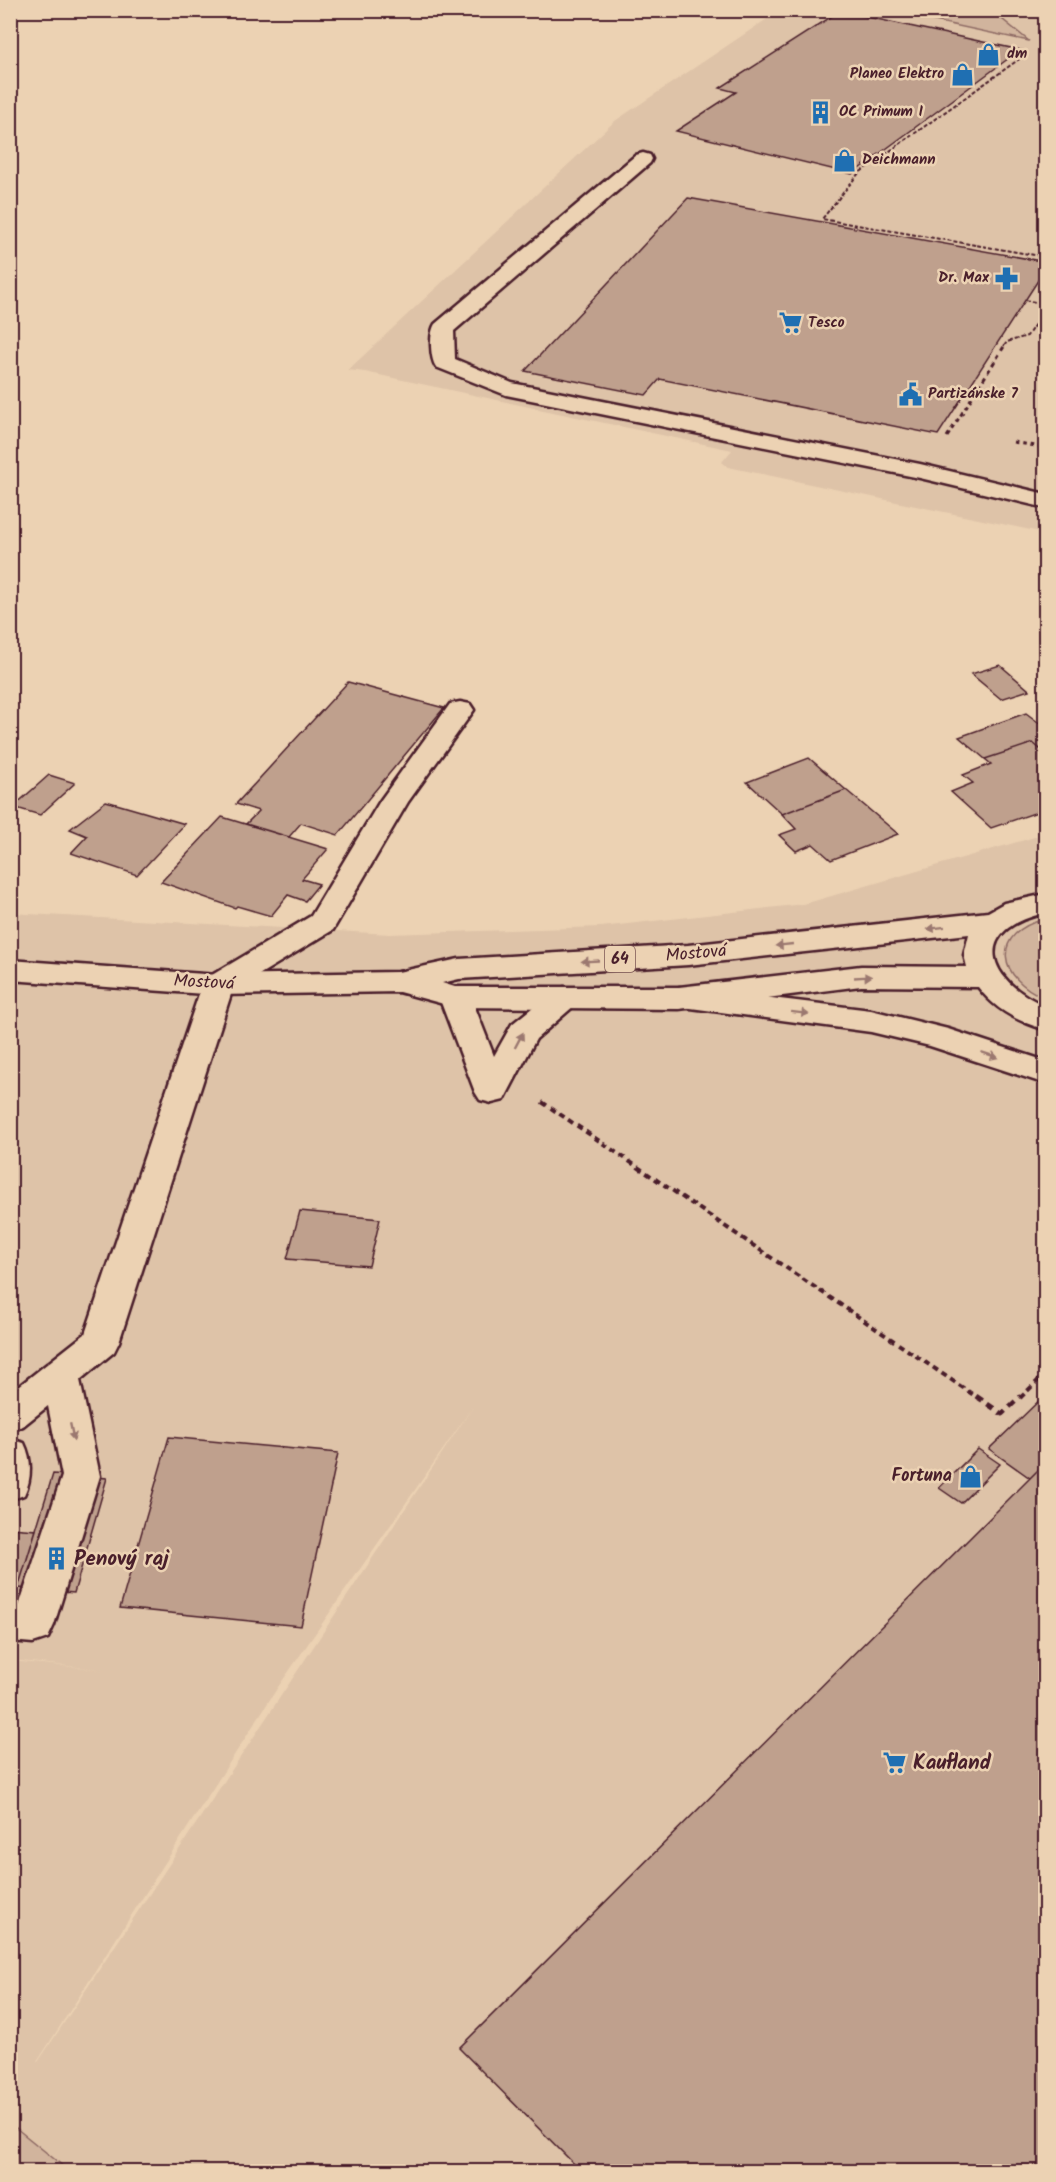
<svg xmlns="http://www.w3.org/2000/svg" width="1056" height="2182" font-family="Kalam,sans-serif">
<rect width="100%" height="100%" fill="#ecd2b3"/>
<filter id="ink" filterUnits="userSpaceOnUse"><feTurbulence type="fractalNoise" baseFrequency=".0167" numOctaves="2"/><feDisplacementMap in="SourceGraphic" scale="12" xChannelSelector="R" yChannelSelector="G"/><feConvolveMatrix kernelMatrix="1 2 1 2 8 2 1 2 1" color-interpolation-filters="sRGB"/></filter>
<g filter="url(#ink)">
<path fill="#dec3a8" fill-rule="evenodd" d="M779,11h109l139,30 -35,-30h53v522l-317,-66 -6,-5 10,-12 -367,-78 -17,-2 267,-249z
M1045,834v1337l-976,1 -58,-48v-463l94,9 -94,-10 -1,-747 380,21 211,-7 203,-23zM474,1405l-436,657h-1l241,-375z"/>
<path fill="#d1b49d" stroke="#8e6a64" stroke-width="1.5" d="M888,11h104l37,30z
M1045,919v79c-47,-19 -56,-65 0,-79z
M11,2124l58,47h-58z"/>
<path fill="#bfa08d" stroke="#4a1f2b" stroke-width="1.5" d="M840,11l180,39 -168,124 -176,-43 60,-39 -16,-4z
M688,198l358,64v6l-108,167 -278,-56 -14,16 -121,-24z
M1000,665l29,25 -28,9 -30,-25z
M348,682l96,26 -106,127 -37,-12 -12,14 -43,-13 13,-13 -23,-7z
M1026,713l20,15v19l-6,2 -7,-6 -48,16 -26,-22z
M1033,743l13,11v55l-55,19 -40,-36 22,-9 -10,-8 28,-11 -6,-5z
M809,758l37,32 -64,24 -35,-32z
M49,775l26,8 -35,32 -27,-8z
M846,790l52,44 -67,26 -18,-16 -17,7 -17,-16 17,-6 -14,-15z
M106,801l79,23 -48,51 -66,-22 16,-17 -17,-7z
M222,817l106,32 -26,30 17,5 -14,17 -17,-6 -17,21 -34,-10 -2,2 -74,-26z
M300,1211l80,8 -11,47 -82,-7z
M1046,1394v68l-16,16 -41,-29z
M169,1437l169,16 -37,173 -181,-18z
M978,1449l22,15 -39,39 -22,-15z
M1046,1462v710h-464l-123,-124z
M53,1474l54,4 -33,115 -56,-5z
M10,1528l26,2 -18,58h-8z"/>
<g fill="none" stroke-linecap="round" stroke-linejoin="round">
<defs>
<path id="minor" d="M643,153l7,2 2,4 -2,4 -196,168 1,28 57,24 408,81 126,30v14l-126,-30 -414,-83 -70,-28c-6,-9 -7,-34 -1,-43l201,-169z
M460,702l10,2 4,6 -66,92 -75,128 -101,61 -113,351 -5,10 -34,28 20,96 -46,149 -6,13 -15,5 -23,-2v-36l9,1 43,-130 -14,-70 -25,20 -13,4v-37l75,-59 117,-349 5,-7 104,-62 69,-115 70,-97z
M455,987l11,3 5,7 23,59 18,-32 41,-33 11,-4 11,4 5,7 -5,7 -39,34 -32,61 -12,3 -12,-3 -5,-8 -36,-95 5,-7z
M679,987l192,23 77,19 98,32v23l-116,-38 -59,-14 -203,-27 -5,-7 5,-7z
M10,1439l14,4c8,16 8,36 0,52l-14,5z"/>
<path id="major" d="M1046,894v19c-77,16 -60,68 0,93v24c-27,-8 -51,-20 -68,-43l-117,-1 -182,23 -224,-2 -56,-15 -181,3 -208,-15v-20l208,15 180,-3 61,-13 229,-14 300,-33 16,-9zM969,934l-5,21 3,12 -106,-1 -182,21h-224l-13,-4 17,-4 229,-14z"/>
</defs>
<use href="#minor" stroke="#4a1f2b" stroke-width="5"/>
<use href="#major" stroke="#4a1f2b" stroke-width="5"/>
<path stroke="#4a1f2b" stroke-width="2" stroke-dasharray="4 2" stroke-linecap="butt" d="M1025,55l-166,118 -37,46 224,38
M1025,300l21,4
M1004,346l3,-4 20,-6 19,-28"/>
<path stroke="#4a1f2b" stroke-width="3" stroke-dasharray="4.5 4" stroke-linecap="butt" d="M947,437l58,-92
M1013,442l33,6"/>
<path stroke="#4a1f2b" stroke-width="4" stroke-dasharray="6 4.5" stroke-linecap="butt" d="M542,1102l436,296
M1020,1398l26,-25"/>
<path stroke="#4a1f2b" stroke-width="5" stroke-dasharray="8 6" stroke-linecap="butt" d="M976,1396l26,18 19,-18"/>
<use href="#minor" fill="#ecd2b3" fill-rule="evenodd"/>
<use href="#major" fill="#ecd2b3" fill-rule="evenodd"/>
</g>
<defs><path id="oneway-solid" d="M-6-.8H1V-3.2L6.5 0L1 3.2V.8H-6Z" transform="scale(1.5)"/></defs>
<g fill="#9b786f">
<use href="#oneway-solid" transform="translate(936 928) rotate(173)"/>
<use href="#oneway-solid" transform="translate(784 945) rotate(174)"/>
<use href="#oneway-solid" transform="translate(590 961) rotate(177)"/>
<use href="#oneway-solid" transform="translate(863 977) rotate(-3)"/>
<use href="#oneway-solid" transform="translate(800 1013) rotate(7)"/>
<use href="#oneway-solid" transform="translate(519 1040) rotate(-62)"/>
<use href="#oneway-solid" transform="translate(990 1055) rotate(18)"/>
<use href="#oneway-solid" transform="translate(72 1432) rotate(78)"/>
</g>
</g>
<defs>
<symbol id="shop-bare" viewBox="-9 -9 18 18"><path d="M-5-2.5h2.3a2.7 3.5 0 0 1 5.4 0H5L5.5 6h-11ZM-1.5-2.5h3a1.5 2.3 0 0 0-3 0Z" fill="#1f6fb2" stroke="#ecd2b3" stroke-width="2.5" paint-order="stroke"/></symbol>
<symbol id="building-bare" viewBox="-9 -9 18 18"><path d="M-4-6H4V6H1V3H-1V6H-4ZM-2.5-4.3h1.7v1.8h-1.7ZM.8-4.3h1.7v1.8H.8ZM-2.5-1h1.7V.8h-1.7ZM.8-1h1.7V.8H.8Z" fill="#1f6fb2" stroke="#ecd2b3" stroke-width="2.5" paint-order="stroke"/></symbol>
<symbol id="pharmacy-bare" viewBox="-9 -9 18 18"><path d="M-2-6h4v4h4v4h-4v4h-4v-4h-4v-4h4Z" fill="#1f6fb2" stroke="#ecd2b3" stroke-width="2.5" paint-order="stroke"/></symbol>
<symbol id="supermarket-bare" viewBox="-9 -9 18 18"><path d="M-6-5.5h2.5l.6 2H6L4.5 2H-2.5L-4.4-4H-6ZM-1.5 3.2a1.3 1.3 0 1 0 .1 0ZM3 3.2a1.3 1.3 0 1 0 .1 0Z" fill="#1f6fb2" stroke="#ecd2b3" stroke-width="2.5" paint-order="stroke"/></symbol>
<symbol id="civic-bare" viewBox="-9 -9 18 18"><path d="M-.6-6.5H3V-4.5H.6V-3L4-1V1h2V6H-6V1h2V-1L-.6-3ZM-1.2 2.5V6h2.4V2.5Z" fill="#1f6fb2" stroke="#ecd2b3" stroke-width="2.5" paint-order="stroke"/></symbol>
</defs>
<g fill-rule="evenodd">
<use href="#shop-bare" x="972" y="38" width="33" height="33"/>
<use href="#shop-bare" x="946" y="58" width="33" height="33"/>
<use href="#building-bare" x="804" y="96" width="33" height="33"/>
<use href="#shop-bare" x="828" y="144" width="33" height="33"/>
<use href="#pharmacy-bare" x="990" y="262" width="33" height="33"/>
<use href="#supermarket-bare" x="774" y="306" width="33" height="33"/>
<use href="#civic-bare" x="894" y="378" width="33" height="33"/>
<use href="#shop-bare" x="954" y="1460" width="33" height="33"/>
<use href="#building-bare" x="40" y="1542" width="33" height="33"/>
<use href="#supermarket-bare" x="878" y="1746" width="33" height="33"/>
</g>
<g text-anchor="middle" dominant-baseline="central" stroke-width="5" stroke-linejoin="round" paint-order="stroke">
<g font-size="15" font-weight="bold" fill="#4a1f2b" stroke="#ecd2b3" text-anchor="start">
<text x="1007" y="54">dm</text>
<text x="944" y="74" text-anchor="end">Planeo Elektro</text>
<text x="839" y="112">OC Primum I</text>
<text x="862" y="160">Deichmann</text>
<text x="989" y="278" text-anchor="end">Dr. Max</text>
<text x="808" y="323">Tesco</text>
<text x="928" y="394">Partizánske 7</text>
</g>
<rect fill="#ecd2b3" stroke="#7b5554" stroke-width="1.5" x="605" y="946" width="30" height="26" rx="4.5"/>
<g font-size="16" font-weight="bold" fill="#4a1f2b">
<text x="620" y="959">64</text>
</g>
<g font-size="18" fill="#4a1f2b" stroke="#ecd2b3">
<text transform="translate(696 954) rotate(-5)">Mostová</text>
<text transform="translate(204 983) rotate(3)">Mostová</text>
</g>
<g font-size="18" font-weight="bold" fill="#4a1f2b" stroke="#ecd2b3" text-anchor="end">
<text x="952" y="1476">Fortuna</text>
</g>
<g font-size="21" font-weight="bold" fill="#4a1f2b" stroke="#ecd2b3" text-anchor="start">
<text x="74" y="1559">Penový raj</text>
<text x="913" y="1763">Kaufland</text>
</g>
</g>
<rect width="1056" height="2182" fill="none" stroke="#ecd2b3" stroke-width="36"/>
<rect x="18" y="18" width="1020" height="2146" fill="none" stroke="#4a1f2b" stroke-width="2" filter="url(#ink)"/>
</svg>
